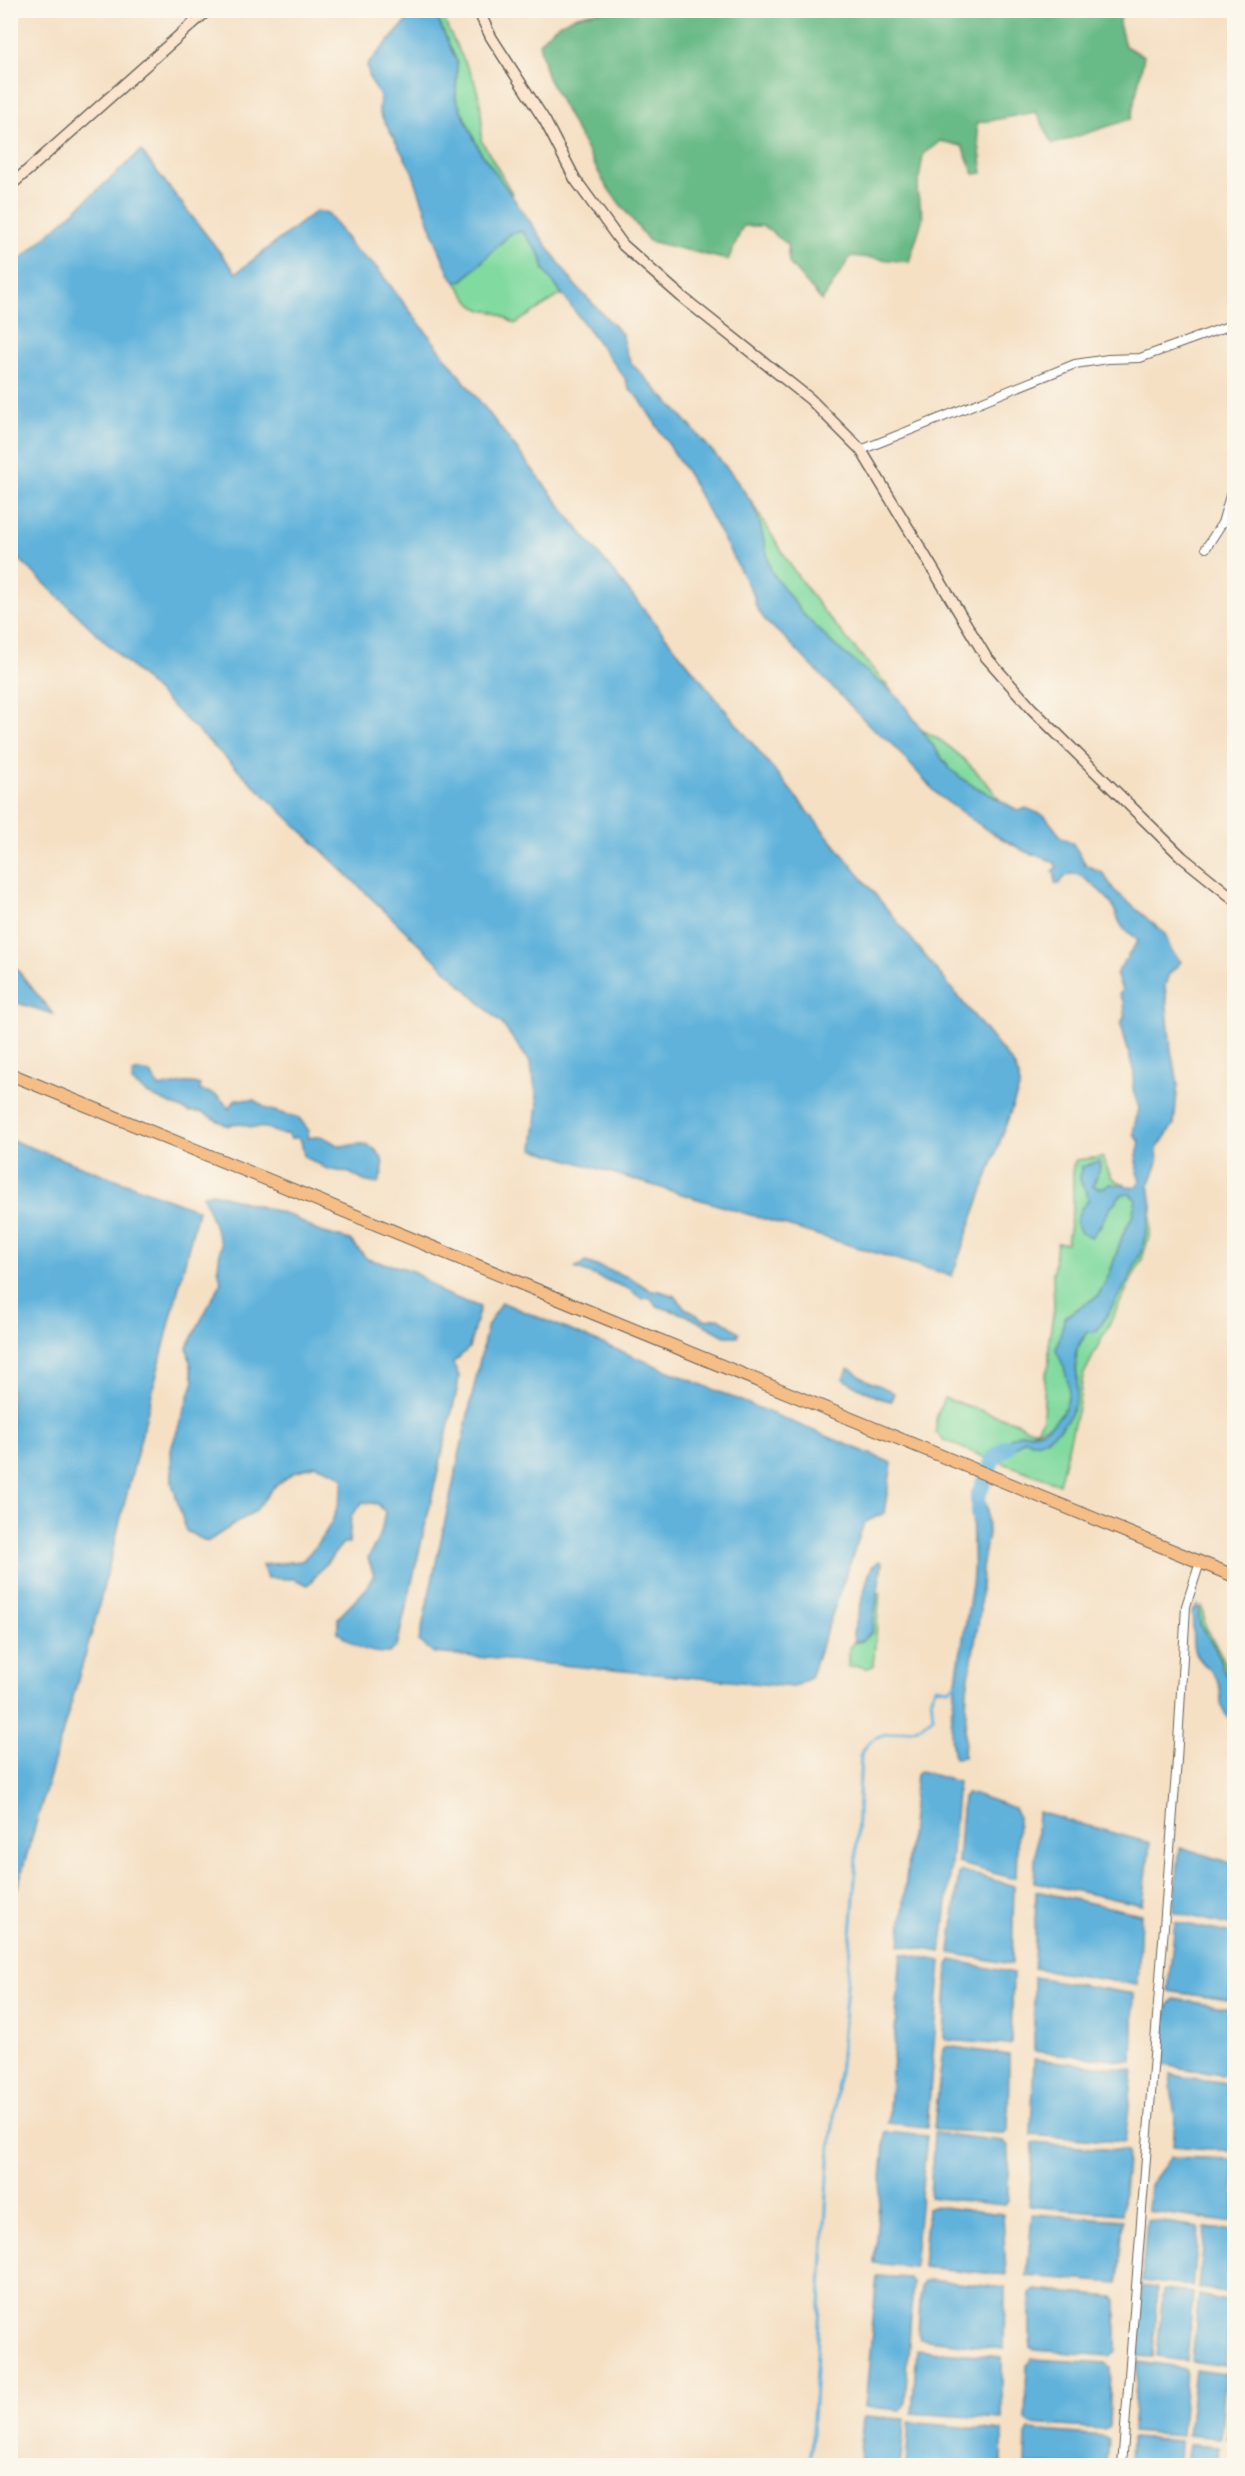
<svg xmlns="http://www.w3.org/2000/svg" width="1245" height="2476" font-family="'IM FELL DW Pica',serif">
<rect width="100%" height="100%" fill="#fbf7ec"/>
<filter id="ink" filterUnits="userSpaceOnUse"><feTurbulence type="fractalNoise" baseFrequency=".0167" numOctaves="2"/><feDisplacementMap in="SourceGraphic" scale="12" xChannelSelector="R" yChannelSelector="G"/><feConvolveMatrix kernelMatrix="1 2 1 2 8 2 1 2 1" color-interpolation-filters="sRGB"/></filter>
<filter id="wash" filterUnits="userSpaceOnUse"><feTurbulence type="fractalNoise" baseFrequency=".008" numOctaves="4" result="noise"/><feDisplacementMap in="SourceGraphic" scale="24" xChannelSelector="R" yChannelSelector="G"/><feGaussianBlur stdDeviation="1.35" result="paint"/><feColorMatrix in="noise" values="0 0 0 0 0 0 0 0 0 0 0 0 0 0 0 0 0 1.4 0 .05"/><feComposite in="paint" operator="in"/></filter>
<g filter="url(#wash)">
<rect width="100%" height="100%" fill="#f5e0c4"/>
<path fill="#81da9f" stroke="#4e7b5e" stroke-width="1.5" d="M434,11h8l6,18 26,51 6,21 2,21 -1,18 31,53 -2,2 -30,-44 -24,-52 1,-37z
M522,231l19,25 3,14 18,24 -47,30c-6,-3 -15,-11 -21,-12 -23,-2 -25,-11 -38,-30l7,-2 47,-46z
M751,501l43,70 30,41 72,84 -62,-51 -31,-31 -33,-43 -11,-51z
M921,730c27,10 63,47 79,70l-35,-19 -16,-13z
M1102,1157c10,16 3,21 23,27l1,3 -15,-3 -10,4 -8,-2 7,-19h-18c-3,11 -3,16 5,24l1,10 -8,9 20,17 6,-15 16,-18h8l6,6 -4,17 -9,17 -13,39 -12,23 -34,21c0,14 -4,32 -1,46 2,11 8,19 6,31 -8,51 -60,27 -81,65l-44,-19 -8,-7v-14l8,-21 72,24 10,6 11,1 6,-11 2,-42 4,-12v-25l5,-29 -1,-36 4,-31h10l6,-38v-39l3,-6z
M1152,1206l-2,27 -8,26 -59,117 -5,32 -19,76 -61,-23 27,-22 6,4 9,-1 22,-15 15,-48 -1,-17 1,-14 65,-99z
M876,1590l4,3 -7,73 -5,2 -11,-2 -9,1v-15l5,-9 9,-2 10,-9z
M1202,1606l3,19 29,52v17c-2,-11 -13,-34 -18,-45 -7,-14 -25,-28 -14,-43z"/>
<path fill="#68ba86" stroke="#426b51" stroke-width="1.5" d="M606,11h517l-4,12 6,23 19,10 -13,63 -78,25 -17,-32 -60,11 7,50 -9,1 -12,-28 -22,-5 -17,14 -6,37 6,25 -14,45 -58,-6 -29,45 -33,-38 -2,-19 -24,-18h-20l-15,34 -79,-19 -43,-55 -59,-110 -8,-33c20,-24 37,-29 67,-32z"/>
<path fill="#60b2db" stroke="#3e677c" stroke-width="1.5" d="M409,11h25l23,51 -1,37 24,52 94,133 48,50 2,12 7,17 48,50 53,61 19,27 8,19 12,51 32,43 31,31 65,53 50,70 16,13 54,30 7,-3 19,8 17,22 10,4 14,23 17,8 11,17 51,44 6,16 10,12 -12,12 -4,11 6,66 7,32 -4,41 -17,25 1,14 -9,22 3,21 -10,43 -14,32 -31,50 -10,1c-3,5 -8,11 -10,16 -3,9 -1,19 0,28 2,28 -7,48 -31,63 -8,4 -13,5 -21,0l-29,25 -8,-5c6,-11 21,-22 34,-26 6,-1 13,0 18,-2 5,-1 12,-7 16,-11 21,-21 12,-47 0,-70l9,-33 33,-21 12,-23 13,-39 9,-17 4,-17 -6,-6h-8c-14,13 -19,30 -31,43l-10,-4 -5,-10 4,-13 8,-9 -1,-10c-8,-8 -8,-13 -5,-24l17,-6 1,6 -7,19 8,2 10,-4 25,3 4,-5 -4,-21 4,-19 -6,-7v-7l5,-20 -6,-18 1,-17 -13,-49 4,-10 -1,-12 -5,-7 3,-5 -6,-16 22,-33c-3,-6 -9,-7 -14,-12 -6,-7 -8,-18 -13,-26 -5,-7 -28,-29 -37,-29 -7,-1 -11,5 -15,10l-4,-1v-9l-3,-2 5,-6 -5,-5 -26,-9 -36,-20 -51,-36 -49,-54 -19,-15 -87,-90 -17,-14 -11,-16 -2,-11 -65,-120 -50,-78 -10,-9 -4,-11 -81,-108 -3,-14 -19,-25 -12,3 -47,46 -7,2 -7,-9 -12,-29 -25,-73 -33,-59 1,-16 -10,-17 -3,-14 40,-44z
M141,151l95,122 80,-62 12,2 25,35 23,19 204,264 433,533 6,13v11l-67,188 -419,-127 5,-46 -8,-41 -28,-38 -491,-473v-283z
M11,962l42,52 -42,-13z
M139,1071l11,2 9,14c14,0 27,-8 41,-2v6c12,0 22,7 29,18l7,-10 18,1 13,9 32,9 10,13 -2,6c6,2 8,-1 14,0 6,0 11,6 17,8 8,3 16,-2 24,-1 22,5 26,23 15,40l-13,-3 -14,-8 -23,-4 -23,-13 -3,-16 -5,-3 -5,2 -3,-5c-12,1 -12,-3 -22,-6 -5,-1 -10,0 -15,-1 -9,-2 -13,-6 -23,-1l-27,-14h-12l-16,-7 -25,-11 -16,-12 1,-9z
M11,1140l187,70 -104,415 -83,284z
M213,1193l77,22 27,16 33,9 17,19 44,11 32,23 37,14 -11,41 -16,15 6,13 -2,14 -57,243 -3,13 -8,7c-23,0 -35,-6 -51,-21v-14l27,-28 9,-15 -6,-17 13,-25 4,-21 -7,-8 -15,-2 -12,14 -2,27h-6l-35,42 -14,-6 -27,-1 -5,-13 40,-4c26,-27 36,-45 42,-82l-9,-7 -20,-7 -22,8 -20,15 -18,23 -48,31 -21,-11 -14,-48 -1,-34 23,-68 -7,-34 34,-65 -3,-15 3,-23 -18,-49z
M586,1262l45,16 20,13h9l15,5 10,12 20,12 14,-2 20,14 -1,4h-13l-39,-21 -29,-9 -7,-9 -8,2 -13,-10 -54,-21z
M501,1302l391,161 -8,50 -20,10 -54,155 -17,9 -359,-34 -15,-12 68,-314z
M848,1369c9,1 10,8 18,11 9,4 19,7 28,13l-3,8 -12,-3 -32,-17 -4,-3z
M976,1493l7,1 4,15 1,24 -6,36 -2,43 -13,77 -3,68 -9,1c-14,-30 15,-144 18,-183 2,-25 -4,-61 3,-82z
M879,1561l3,2 -10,68 -10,10h-8l-1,-8 16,-59 3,-7z
M1198,1605l2,20 15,23 8,22 10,17 1,34c-20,-11 -9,-26 -17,-42 -5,-11 -19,-16 -23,-29 -3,-11 0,-26 -2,-38z
M920,1771l38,11 -9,105 -8,65 -41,-7 16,-171z
M966,1794l11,1 37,13 4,9 -2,60 -5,1 -53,-15 5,-66z
M1038,1812l112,31 -7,62 -109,-23z
M1180,1847l54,17v62l-61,-14z
M962,1871l52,15 -2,78 -62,-11 9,-80z
M1036,1891l105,23 -3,71 -104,-17z
M1175,1922l59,12v67l-66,-10z
M901,1953l40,8 -14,166 -39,-4z
M951,1960l62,13 -2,71 -2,1 -63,-5 -2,-3 4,-72z
M1034,1977l100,17 -2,68 -98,-11z
M1174,1999l60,10v68l-70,-12 -2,-11 5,-47z
M946,2046l63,9 -1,75 -4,3 -68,-3 -2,-2 9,-80z
M1034,2059l99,11 -8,72 -94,-7z
M1170,2075l64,9v67l-61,-5 2,-27z
M885,2132l42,4 -13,131 -40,-4z
M934,2133l69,8 5,5v55l-4,4 -74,-8z
M1033,2143l95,8 -6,63 -93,-8z
M1171,2157l63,2v64l-86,-12 2,-26z
M933,2206l70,8 3,61 -83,-8 5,-59z
M1032,2214l91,6 -5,63 -91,-7z
M1147,2220l52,7 -6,59 -51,-5z
M1205,2228l29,3 -1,62 -34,-5z
M877,2276l32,2 4,4 -8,122 -4,6 -36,-3z
M930,2280l75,8 -1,61 -84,-10 -2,-6 3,-47 3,-5z
M1142,2286l15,2 -4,69 -16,-1z
M1035,2290l78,7 3,3v51l-6,5 -75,-6 -5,-3v-54z
M1163,2290l30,3 -6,68 -30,-4z
M1199,2295l32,7 -6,64 -33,-5z
M917,2350l85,7v62l-90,-6z
M1234,2354v84h-7z
M1031,2359l75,4 5,5 -2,58 -5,3 -73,-5 -6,-5 2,-54z
M1138,2362l48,7 -4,67 -50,-4z
M1195,2370l30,4 -4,64 -33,-3z
M863,2417l42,2 -5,46h-41z
M909,2422l93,9v34h-96z
M1029,2430l75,6 4,3 -2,26h-81l1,-30z
M1131,2438l49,3 -1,24h-49z
M1189,2444l30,2 -2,19h-31z"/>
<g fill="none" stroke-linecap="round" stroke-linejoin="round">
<path stroke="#60b2db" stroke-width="3" d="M810,2466l19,-305 13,-116 12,-148 7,-143c16,-33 50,-13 72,-37l-2,-21 5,-9 12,2 11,-7"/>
<path stroke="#60b2db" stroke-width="16" d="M978,1514v-18l16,-39 13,-10"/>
</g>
</g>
<g filter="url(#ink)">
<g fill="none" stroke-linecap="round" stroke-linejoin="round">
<defs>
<path id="minor" d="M861,450l214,-86 33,-5 32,-1 94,-34
M1206,548l16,-25 12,-41
M1122,2466l55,-706 9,-154 14,-44"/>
<path id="secondary" d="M478,10l13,27 54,84 30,58 48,66 59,52 128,102 51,51 125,207 46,52 150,148 52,42
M10,186l198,-176"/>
<path id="primary" d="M10,1074l1224,502"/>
</defs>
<use href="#minor" stroke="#686157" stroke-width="10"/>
<use href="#secondary" stroke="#686157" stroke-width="13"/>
<use href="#primary" stroke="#686157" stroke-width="14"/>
<use href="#minor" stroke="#fff" stroke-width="8"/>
<use href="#secondary" stroke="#fbe5cf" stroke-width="10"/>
<use href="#primary" stroke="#f6be87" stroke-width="12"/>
</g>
</g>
<rect width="1245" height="2476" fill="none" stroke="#fbf7ec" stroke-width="36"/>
</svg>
